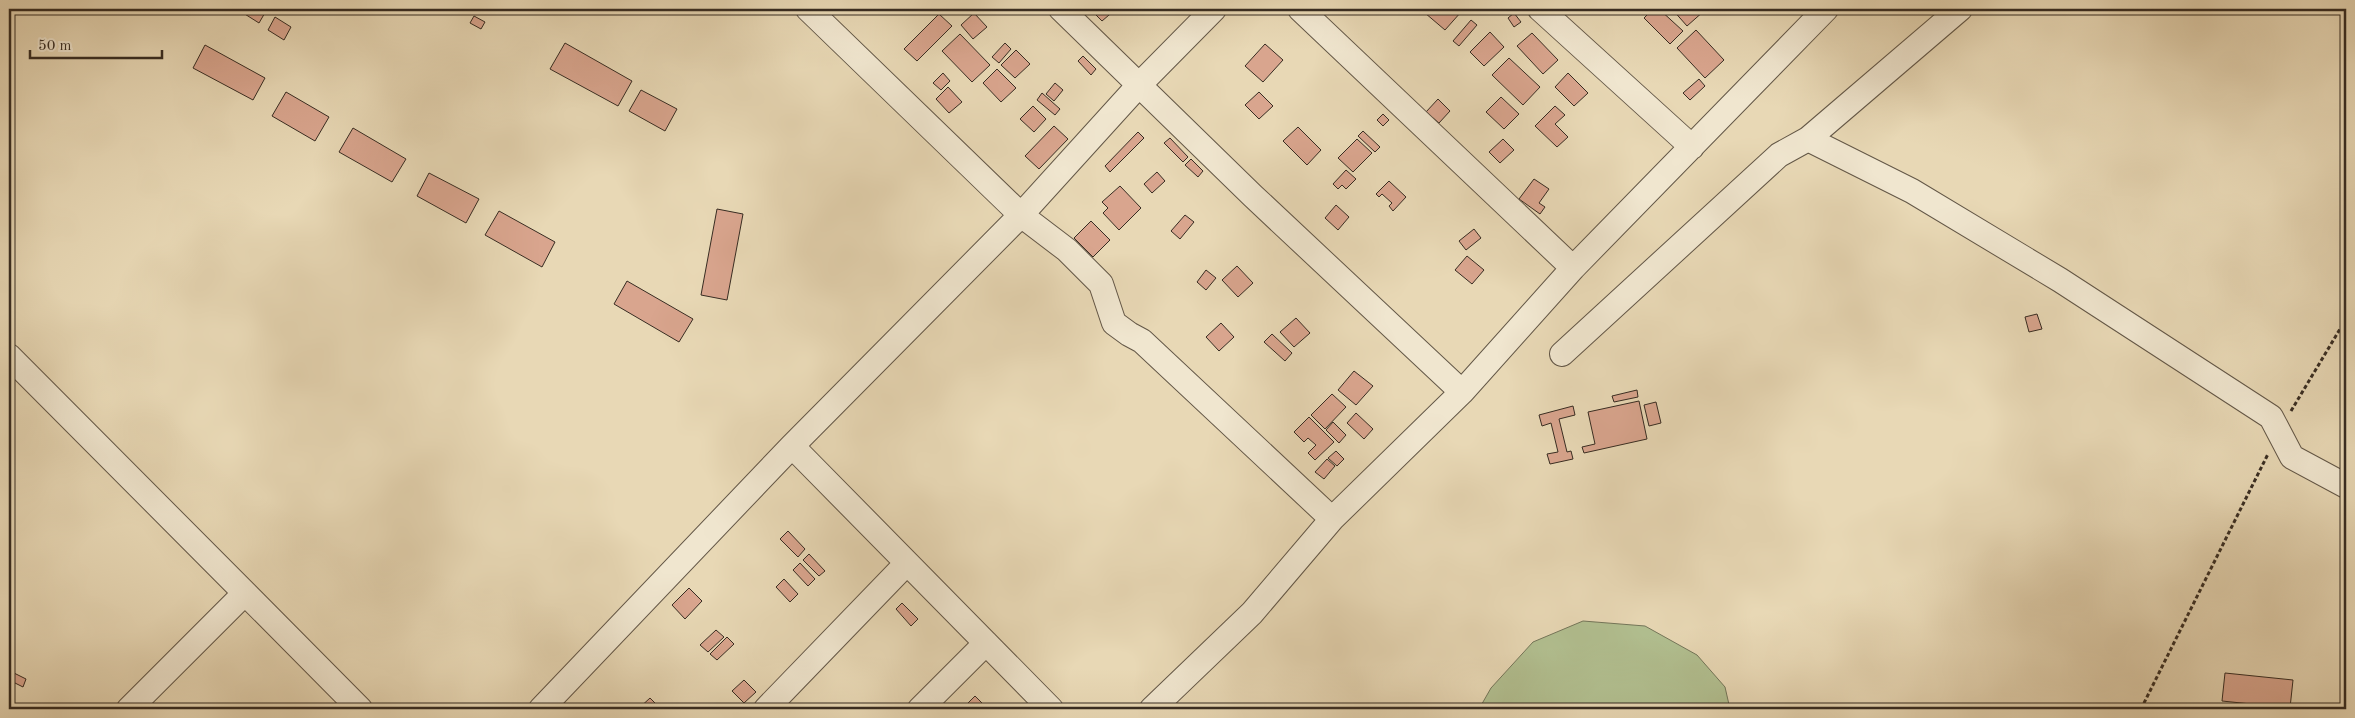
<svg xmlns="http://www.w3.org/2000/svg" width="2355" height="718" font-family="'Old Standard TT',serif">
<rect width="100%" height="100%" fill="#e8d8b5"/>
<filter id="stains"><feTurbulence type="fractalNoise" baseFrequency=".004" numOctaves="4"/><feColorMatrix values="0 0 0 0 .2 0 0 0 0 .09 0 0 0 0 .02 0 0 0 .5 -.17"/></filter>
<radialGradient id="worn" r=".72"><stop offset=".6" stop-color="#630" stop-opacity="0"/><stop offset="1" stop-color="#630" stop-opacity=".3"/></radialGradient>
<path fill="#b2c091" stroke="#74765a" d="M1583,621l62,5 52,29 28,32 5,22h-251l12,-21 42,-46z"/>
<path fill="#d9a58e" stroke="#372c22" d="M241,9h21l4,2 -7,12 -19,-12z
M1090,9h26l-14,12z
M1429,9h29l3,3 -16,18 -20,-17z
M1653,9h6l24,22 -13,13 -26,-26z
M1672,9h30l2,2 -17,15z
M974,13l13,14 -14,12 -12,-14z
M1514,13l7,9 -7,5 -6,-9z
M939,14l13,12 -35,35 -13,-12z
M474,16l11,6 -4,7 -11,-6z
M275,17l16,10 -7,13 -16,-10z
M1471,20l6,5 -18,21 -6,-5z
M1696,30l28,30 -19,18 -28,-30z
M1490,32l14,15 -20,19 -14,-14z
M1532,33l26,27 -15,14 -26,-28z
M960,34l30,31 -18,17 -30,-31z
M565,43l67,38 -14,25 -68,-37z
M1005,43l6,6 -12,14 -7,-6z
M1265,44l18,16 -20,22 -18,-16z
M205,45l60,33 -12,22 -60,-32z
M1016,50l14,14 -15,14 -14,-13z
M1083,56l13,13 -5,6 -13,-14z
M1509,58l31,29 -17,18 -31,-30z
M997,69l19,19 -15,14 -18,-19z
M943,73l7,8 -9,9 -8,-7z
M1568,73l20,20 -14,13 -19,-19z
M1699,79l6,7 -15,14 -7,-7z
M1055,83l8,7 -9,11 -8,-7z
M948,87l14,15 -13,11 -13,-14z
M641,90l36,19 -12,22 -36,-20z
M286,92l43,25 -14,24 -43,-25z
M1259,92l14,14 -14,13 -14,-14z
M1042,93l18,16 -5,6 -18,-15z
M1501,97l18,17 -15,15 -18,-17z
M1438,99l12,12 -11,12 -13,-11z
M1033,106l13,13 -12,13 -14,-13z
M1555,106l10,9 -10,9 13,13 -11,10 -22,-21z
M1383,114l6,6 -6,6 -6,-6z
M1054,126l14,13 -29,30 -14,-13z
M1298,127l23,23 -14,15 -24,-24z
M353,128l53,31 -14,23 -53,-30z
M1363,131l17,16 -5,5 -17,-16z
M1138,132l6,6 -34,34 -5,-6z
M1170,138l18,19 -5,5 -19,-19z
M1357,139l15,14 -19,19 -15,-14z
M1503,139l11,11 -14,13 -11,-11z
M1191,159l12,12 -5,6 -13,-12z
M1346,170l10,9 -10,10 -4,-4 -4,4 -5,-5z
M1157,172l8,9 -13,12 -8,-9z
M429,173l50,26 -13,24 -49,-27z
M1534,179l15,10 -10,14 6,4 -5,7 -21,-15z
M1389,181l17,16 -13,14 -4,-5 3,-3 -10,-9 -3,3 -3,-3z
M1120,186l21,22 -22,22 -16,-17 5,-5 -6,-6z
M1336,205l13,12 -11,13 -13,-12z
M717,209l26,5 -16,86 -26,-5z
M499,211l56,31 -13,25 -57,-32z
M1185,215l9,7 -14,17 -9,-8z
M1091,221l19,19 -17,17 -19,-19z
M1474,229l7,9 -15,12 -7,-9z
M1467,256l17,14 -12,14 -17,-14z
M1237,266l16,17 -15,14 -16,-17z
M1206,270l10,8 -10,12 -9,-8z
M627,281l66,38 -14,23 -65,-38z
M2037,314l5,15 -13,3 -4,-15z
M1296,318l14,15 -16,14 -14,-15z
M1221,323l13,14 -15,14 -13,-14z
M1272,334l20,19 -7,8 -21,-19z
M1354,371l19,15 -17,19 -18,-15z
M1637,390l1,7 -24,5 -2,-6z
M1332,394l14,13 -21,22 -14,-14z
M1639,401l8,38 -63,14 -2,-6 13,-3 -7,-32z
M1656,402l5,21 -12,3 -5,-21z
M1573,406l2,9 -16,4 8,33 4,-1 2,8 -23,5 -3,-10 11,-2 -7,-29 -9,3 -3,-11z
M1356,413l17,16 -9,10 -17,-16z
M1309,417l25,25 -19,18 -7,-7 8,-8 -8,-7 -4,4 -10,-10z
M1333,422l13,13 -7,8 -13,-13z
M1336,451l8,8 -7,7 -9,-8z
M1327,459l8,7 -11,13 -9,-7z
M788,531l17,18 -7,8 -18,-18z
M809,554l16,17 -6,5 -16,-16z
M800,563l15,16 -7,7 -15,-16z
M784,579l14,15 -8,8 -14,-15z
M689,588l13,13 -17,18 -13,-14z
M902,603l16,16 -7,7 -15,-17z
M716,630l8,7 -16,15 -8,-7z
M727,637l7,7 -17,16 -7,-6z
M10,671l16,8 -3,8 -14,-7z
M2225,673l68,7 -3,28 -68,-7z
M744,680l12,12 -12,11 -12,-12z
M975,696l13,13h-26z
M650,698l8,8 -3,3h-17z"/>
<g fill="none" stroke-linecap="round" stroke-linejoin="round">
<defs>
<path id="minor" d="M808,9l213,206 46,35 34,34 13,39 15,11 13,7 190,178
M1061,9l192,187 209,196
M1300,9l273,259
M1540,9l152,138
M1808,139l104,52 148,89 211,137 21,40 54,29
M1562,354l217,-199 29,-16 152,-130
M9,356l236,237
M792,446l259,263
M129,709l116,-116 115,116
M541,709l251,-263 229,-231 118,-130 75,-76
M766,709l141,-146
M920,709l66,-66
M1152,709l100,-96 80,-94 130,-127 111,-124 253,-259"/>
</defs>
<use href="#minor" stroke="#635747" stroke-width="26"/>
<path stroke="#372c22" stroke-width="3" stroke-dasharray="4 2.5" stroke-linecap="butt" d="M2291,411l55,-92
M2141,709l127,-255"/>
<use href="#minor" stroke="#f0e6cf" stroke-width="24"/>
</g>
<rect width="2355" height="718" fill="none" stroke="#e8d8b5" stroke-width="30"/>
<rect x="10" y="10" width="2335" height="698" fill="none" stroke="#372c22" stroke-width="2.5"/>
<rect x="15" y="15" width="2325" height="688" fill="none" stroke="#372c22"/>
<path d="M30 50v8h132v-8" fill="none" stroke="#372c22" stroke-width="2.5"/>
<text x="38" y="50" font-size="15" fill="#372c22" stroke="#f0e6cf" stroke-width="4" paint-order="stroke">50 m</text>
<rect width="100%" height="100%" filter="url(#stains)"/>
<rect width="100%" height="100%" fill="url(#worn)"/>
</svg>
